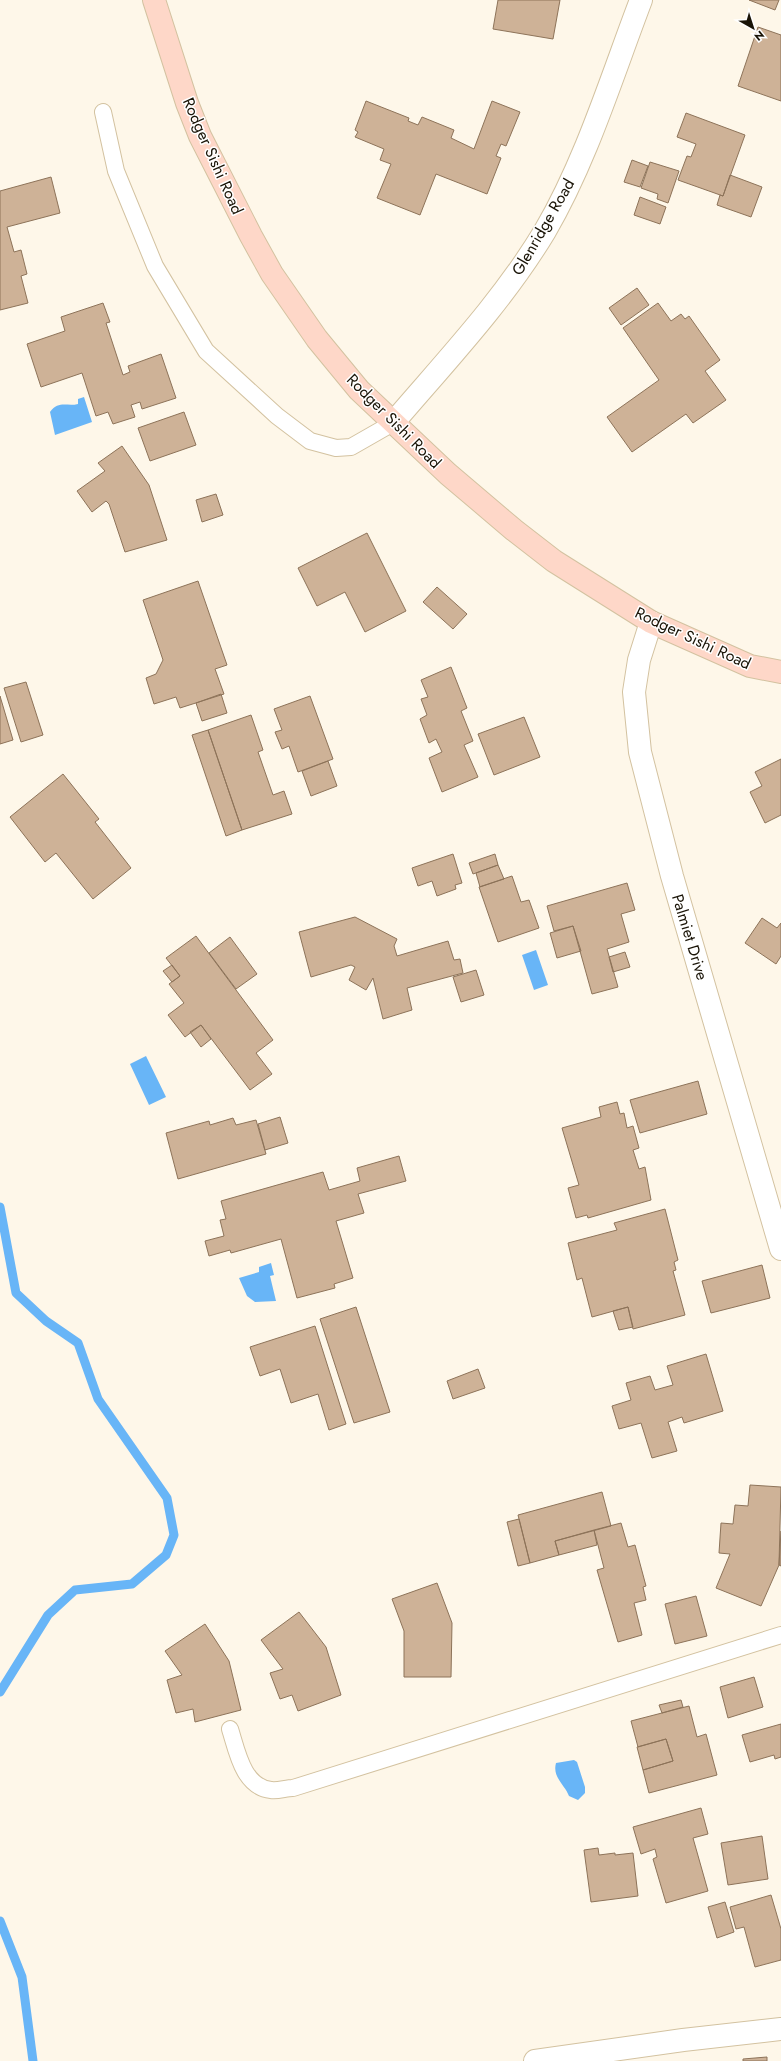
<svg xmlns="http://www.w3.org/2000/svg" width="781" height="2061" font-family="Jost,sans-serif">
<rect width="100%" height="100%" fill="#fef7e9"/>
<path fill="#68b5f7" d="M84,397l8,25 -37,13 -5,-23c9,-12 17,-5 28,-8v-5z
M536,950l12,35 -14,5 -12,-35z
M146,1056l20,41 -17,8 -19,-41z
M271,1263l3,12 -4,1 6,25 -21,1 -8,-6 -8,-18 20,-6v-5z
M574,1760l3,2 8,25v6l-7,7 -9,-4c-4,-11 -17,-19 -13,-33z"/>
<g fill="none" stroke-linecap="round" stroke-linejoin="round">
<path stroke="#68b5f7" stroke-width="9" d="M0,1207l16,86 30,28 32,22 20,56 69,99 7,37 -8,20 -34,29 -57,6 -27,25 -48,77
M0,1921l22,56 11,84"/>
</g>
<path fill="#ceb297" stroke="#8d7359" d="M498,0h62l-7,39 -60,-10z
M749,0h30l-4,10z
M758,27l23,8v66l-43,-15z
M366,101l43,17 -1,3 10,4 4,-8 32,13 -3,8 23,11 18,-48 28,11 -14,34 -5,-2 -5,12 5,2 -14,36 -51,-20 -16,41 -43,-17 14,-34 -11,-4 4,-11 -29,-12 3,-5 -3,-2z
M686,113l59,22 -22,61 -45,-16 9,-24 4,1 5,-13 -19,-7z
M632,160l16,6 -8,21 -16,-5z
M650,162l29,9 -11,32 -11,-4 1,-5 -17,-6z
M730,175l32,12 -11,30 -34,-12 3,-10 3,1z
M51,177l9,36 -53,14 7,25 7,-2 6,24 -6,2 7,27 -28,7v-119z
M640,197l26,10 -6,17 -26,-9z
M637,288l12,17 -28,20 -12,-17z
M103,303l7,19 -4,1 17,52 7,-3 -2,-6 33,-12 15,44 -34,11 -2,-7 -9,3 4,12 -22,7 -5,-12 -12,4 -14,-43 -41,14 -14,-43 38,-13 -4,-14z
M658,303l13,18 10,-7 4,5 4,-3 31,44 -15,11 21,29 -33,23 -7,-9 -54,38 -25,-35 52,-37 -36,-52z
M184,412l12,33 -46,16 -12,-33z
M122,446l27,39 18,55 -42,12 -16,-48 -3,-3 -14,11 -15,-21 28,-20 -7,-8z
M216,494l7,21 -21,7 -6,-22z
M367,533l39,78 -41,21 -20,-40 -28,14 -19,-38z
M198,581l29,84 -12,4 9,25 -44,14 -4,-11 -22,7 -8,-26 10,-4 7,-14 -20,-60z
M437,587l30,27 -14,15 -30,-27z
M451,667l16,41 -6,3 12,30 -9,4 14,32 -36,15 -13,-34 13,-6 -6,-13 -7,4 -9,-24 7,-4 -6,-16 7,-2 -7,-17z
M26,682l17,53 -22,7 -17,-54z
M221,694l6,19 -25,8 -6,-18z
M0,696l13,44 -13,4z
M310,696l23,63 -35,13 -9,-26 -7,3 -7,-17 7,-2 -8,-21z
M251,715l12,35 -5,2 15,43 11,-4 8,23 -50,16 -34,-100z
M524,717l16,40 -46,18 -16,-41z
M208,730l34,100 -16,6 -34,-101z
M781,759v56l-16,8 -15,-31 12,-6 -7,-14z
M328,761l9,25 -26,10 -9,-25z
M63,774l36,45 -4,3 36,46 -38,31 -37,-46 -11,9 -35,-45z
M453,854l9,29 -7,2 1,4 -19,7 -5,-15 -14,5 -6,-18z
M495,854l3,11 -25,9 -4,-11z
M498,865l6,14 -24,8 -4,-14z
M512,876l9,26 8,-2 10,28 -41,14 -19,-55z
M627,883l8,27 -14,4 8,28 -22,7 11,38 -26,7 -19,-68 -19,5 -7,-25z
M355,917l42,22 -3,7 3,10 51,-15 6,19 6,-1 3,14 -56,15 5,22 -29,9 -10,-41 -7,12 -17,-10 6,-13 -4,-2 -40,12 -12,-45z
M762,918l15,10 4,-5v33l-5,8 -31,-21z
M573,926l8,25 -24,7 -7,-25z
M196,936l77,104 -17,13 16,21 -22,16 -49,-65 -16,12 -17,-22 16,-12 -15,-19 11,-8 -14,-18z
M230,937l27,37 -21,15 -27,-36z
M625,952l5,15 -17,5 -4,-15z
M172,965l8,11 -8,6 -9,-11z
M476,970l8,25 -23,7 -8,-25z
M201,1025l10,14 -10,8 -11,-15z
M698,1081l9,33 -67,19 -10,-33z
M617,1102l3,12 4,-1 3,15 6,-2 6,22 -6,2 6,19 6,-2 6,33 -63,18 -1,-3 -11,3 -8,-30 11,-3 -17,-57 39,-11 -2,-10z
M280,1117l8,26 -23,7 -7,-26z
M233,1118l3,7 20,-5 10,34 -88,25 -12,-46 43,-12 1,4z
M399,1156l7,25 -48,13 6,19 -28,8 17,57 -19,6 1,4 -38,10 -16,-59 -50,14 -1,-3 -21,6 -4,-15 19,-5 -4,-16 6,-1 -5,-18 102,-29 6,18 31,-9 -3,-13z
M665,1209l13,51 -4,2 2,8 -3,1 12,44 -52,14 -5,-22 -36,10 -10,-39 -5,2 -9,-37 49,-13 -3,-7z
M762,1265l8,33 -59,15 -9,-32z
M356,1307l34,105 -36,11 -34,-104z
M628,1307l5,20 -14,3 -6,-19z
M315,1326l31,98 -17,6 -11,-36 -27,9 -11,-34 -20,7 -10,-29z
M706,1354l17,57 -39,12 -2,-6 -14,5 9,29 -25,7 -11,-35 -22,6 -7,-23 19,-6 -5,-17 24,-7 5,14 18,-5 -6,-19z
M478,1369l7,19 -32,11 -6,-18z
M750,1485l31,2 -2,78 -18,41 -45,-18 14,-34 -11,-1 2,-30 12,1 2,-19 13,1z
M602,1492l9,34 -56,15 4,14 -29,8 -12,-48z
M519,1519l11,44 -12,3 -11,-44z
M621,1523l7,24 7,-2 11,41 -3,1 3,13 -12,3 8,32 -24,7 -21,-72 7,-2 -10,-38z
M594,1530l3,15 -38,10 -4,-14z
M781,1531v35l-2,-1z
M437,1583l15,40 -1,54h-47v-46l-12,-32z
M696,1596l11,40 -32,8 -10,-40z
M299,1612l27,35 15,48 -43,16 -6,-16 -12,4 -10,-26 13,-4 -22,-29z
M205,1624l24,37 12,49 -46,12 -2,-13 -17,4 -9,-33 15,-5 -17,-24z
M754,1677l9,30 -35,11 -8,-31z
M681,1700l2,7 -21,6 -3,-8z
M689,1706l8,31 9,-3 11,41 -68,18 -6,-23 30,-9 -7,-22 -28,8 -7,-26z
M781,1724v33l-6,2 -1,-4 -24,7 -8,-27z
M666,1739l7,22 -30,9 -6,-23z
M701,1808l7,26 -15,4 15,53 -42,12 -13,-44 4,-2 -2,-8 -14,5 -8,-27z
M762,1836l6,43 -40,6 -7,-42z
M598,1848l1,7 16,-2v2l18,-2 5,43 -47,6 -7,-52z
M771,1895l10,34v31l-26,7 -11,-40 -8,2 -6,-22z
M725,1902l9,30 -17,6 -9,-31z
M767,2057v4h-24v-2z"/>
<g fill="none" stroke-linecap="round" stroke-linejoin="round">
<defs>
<path id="lane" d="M103,112l13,59 39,95 51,85 71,65 33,25 26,7 15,-1 42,-24
M230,1729c7,22 13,58 41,61 7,1 15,-2 22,-2l488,-153"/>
<path id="street" d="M393,423c53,-62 110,-122 152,-192 41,-70 67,-155 96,-231
M651,622l-12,38 -5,32 6,60 32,124 109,373
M535,2061l148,-21 98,-11"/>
<path id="secondary" d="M154,0l33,103 13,33 51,100 21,38 45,65 42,51 89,84 66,56 40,31 97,61 99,44 31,6"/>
</defs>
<use href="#lane" stroke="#d3c2a0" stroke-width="18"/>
<use href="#street" stroke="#d3c2a0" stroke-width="24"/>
<use href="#secondary" stroke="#d3c2a0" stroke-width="24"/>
<use href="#lane" stroke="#fff" stroke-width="16"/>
<use href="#street" stroke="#fff" stroke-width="22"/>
<use href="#secondary" stroke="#fed7c8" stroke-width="22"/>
</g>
<g text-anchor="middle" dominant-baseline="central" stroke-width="3" stroke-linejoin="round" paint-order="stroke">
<g font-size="16" fill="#1a1407" stroke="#fff">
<text transform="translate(213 156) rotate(66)">Rodger Sishi Road</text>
<text transform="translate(543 227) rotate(-60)">Glenridge Road</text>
<text transform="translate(394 421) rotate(45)">Rodger Sishi Road</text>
<text transform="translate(693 638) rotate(25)">Rodger Sishi Road</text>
<text transform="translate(690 937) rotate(73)">Palmiet Drive</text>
</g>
</g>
<g transform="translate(753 28) rotate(141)" stroke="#ffffff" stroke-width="3" paint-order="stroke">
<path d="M0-3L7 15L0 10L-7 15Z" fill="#1a1407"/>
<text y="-6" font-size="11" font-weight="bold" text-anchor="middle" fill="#1a1407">N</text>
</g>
</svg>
